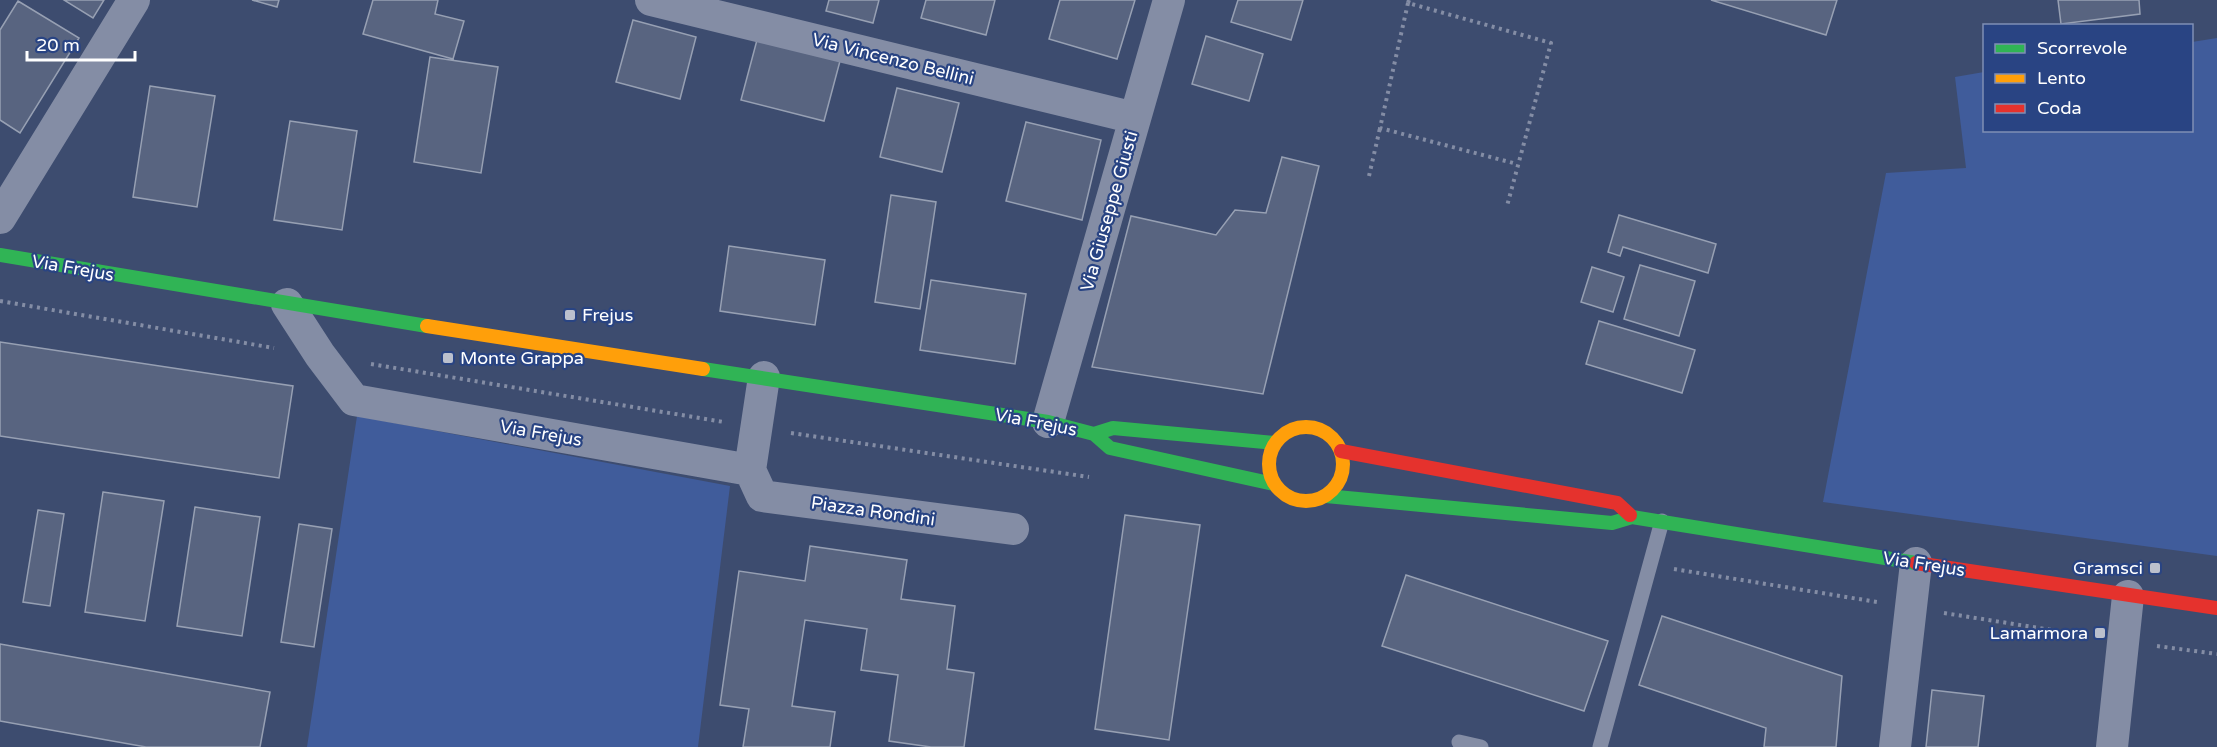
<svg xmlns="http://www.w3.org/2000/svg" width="2217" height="747" font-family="'Varela Round',sans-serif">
<rect width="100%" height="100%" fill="#3d4c6f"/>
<path fill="#405c9b" d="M2217,38v518l-394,-54 63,-329 80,-5 -11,-91 29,-5v58h208v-88z
M357,416l373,70 -32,261h-391z"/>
<path fill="#586480" stroke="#97a0b3" stroke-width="1.5" d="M64,0h40l-11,18z
M252,0h27l-2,7z
M373,0h65l-3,14 29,7 -11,38 -90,-25z
M829,0h50l-6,23 -47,-12z
M926,0h69l-9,35 -65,-17z
M1060,0h75l-18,59 -68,-20z
M1238,0h65l-12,40 -60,-18z
M1711,0h126l-11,35z
M2058,0h81l1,14 -79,10z
M18,1l61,37 -59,95 -20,-13v-90z
M633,20l63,17 -16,62 -64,-17z
M1206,36l57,18 -14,47 -57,-17z
M757,40l83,21 -16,60 -83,-21z
M430,57l68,10 -17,106 -67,-11z
M150,86l65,10 -18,111 -64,-10z
M897,88l62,15 -17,69 -62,-15z
M290,121l67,10 -15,99 -68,-10z
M1026,122l75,18 -19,80 -76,-19z
M1282,157l37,9 -56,228 -171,-27 39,-151 85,19 19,-25 31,3z
M891,195l45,7 -16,107 -45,-7z
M1619,215l97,29 -8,29 -85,-26 -3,9 -12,-4z
M729,246l96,14 -10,65 -95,-14z
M1640,265l55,16 -16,55 -55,-17z
M1592,267l32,10 -11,35 -32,-10z
M931,280l95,14 -11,70 -95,-14z
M1599,321l96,29 -13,43 -96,-29z
M0,342l293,44 -14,92 -279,-42z
M103,492l61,9 -19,120 -60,-9z
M195,507l65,10 -18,119 -65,-10z
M38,510l26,4 -14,92 -27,-4z
M1125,515l75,10 -31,215 -74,-11z
M299,524l33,5 -18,118 -33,-5z
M810,546l97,14 -6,39 54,7 -8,63 27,4 -10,74h-33l-42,-6 9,-66 -37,-5 6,-41 -62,-9 -13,86 43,6 -5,35h-87l6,-38 -29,-4 19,-134 66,10z
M1406,575l202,66 -24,70 -202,-65z
M1662,616l180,60 -6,71h-72l2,-19 -127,-43z
M0,644l270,48 -10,55h-114l-146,-26z
M1932,690l52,6 -6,51h-52z"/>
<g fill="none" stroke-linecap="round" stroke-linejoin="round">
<path stroke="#848da5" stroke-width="4" stroke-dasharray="3 4.5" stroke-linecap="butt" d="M1409,0l-1,3 143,40 -44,163
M1408,3l-28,125 137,36
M1369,176l11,-48
M0,301l274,47
M371,364l353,58
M791,433l298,44
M1674,569l203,33
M1944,613l146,23
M2157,646l60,8"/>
<path stroke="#848da5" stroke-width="15" d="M1459,742l22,5
M1600,747l62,-226"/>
<path stroke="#848da5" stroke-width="32" d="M651,0l484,118
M0,218l134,-218
M287,304l33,51 34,45 396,70
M1048,422l121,-422
M750,470l12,26 251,33
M750,470l14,-93
M1895,747l21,-184
M2112,747l16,-151"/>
<path stroke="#30b455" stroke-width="14" d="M0,255l427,71
M703,369l345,53 46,12 16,14 164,36
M1094,434l19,-6 162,15
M1326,496l286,27 20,-6 284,46"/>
<path stroke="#ff9f0a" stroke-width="14" d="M427,326l276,43
M1269 464a37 37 0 1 1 74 0a37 37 0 1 1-74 0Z"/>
<path stroke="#e5322d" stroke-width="14" d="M1341,451l276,52 13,12
M1916,563l301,45"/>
</g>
<g fill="#bbc0cd" stroke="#294483" stroke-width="2">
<rect x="564" y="309" width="12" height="12" rx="3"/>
<rect x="442" y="352" width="12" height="12" rx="3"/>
<rect x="2149" y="562" width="12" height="12" rx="3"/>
<rect x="2094" y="627" width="12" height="12" rx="3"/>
</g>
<g text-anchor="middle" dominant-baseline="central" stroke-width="4.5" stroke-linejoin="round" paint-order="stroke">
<g font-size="18" fill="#fff" stroke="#294483">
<text transform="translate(893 59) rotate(14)">Via Vincenzo Bellini</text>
<text transform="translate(1109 211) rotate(-74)">Via Giuseppe Giusti</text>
<text transform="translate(73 268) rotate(10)">Via Frejus</text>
<text transform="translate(1036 422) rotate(11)">Via Frejus</text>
<text transform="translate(541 433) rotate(10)">Via Frejus</text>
<text transform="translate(873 511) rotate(8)">Piazza Rondini</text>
<text transform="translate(1924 564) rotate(9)">Via Frejus</text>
</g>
<g font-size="18" fill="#fff" stroke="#294483" text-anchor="start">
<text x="582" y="315">Frejus</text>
<text x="460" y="358">Monte Grappa</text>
<text x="2143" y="568" text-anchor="end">Gramsci</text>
<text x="2088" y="633" text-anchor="end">Lamarmora</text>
</g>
</g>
<rect x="1983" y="24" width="210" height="108" fill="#294483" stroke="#7f8fb5" stroke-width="1.5"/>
<rect x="1995" y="44" width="30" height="9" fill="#30b455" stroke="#7f8fb5" stroke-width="1.5"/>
<text x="2037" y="54" font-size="18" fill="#ffffff">Scorrevole</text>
<rect x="1995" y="74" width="30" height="9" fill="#ff9f0a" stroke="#7f8fb5" stroke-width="1.5"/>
<text x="2037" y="84" font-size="18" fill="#ffffff">Lento</text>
<rect x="1995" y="104" width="30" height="9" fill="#e5322d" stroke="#7f8fb5" stroke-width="1.5"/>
<text x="2037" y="114" font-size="18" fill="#ffffff">Coda</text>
<path d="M27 51v9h108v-9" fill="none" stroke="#ffffff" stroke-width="3"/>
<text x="36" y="51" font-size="18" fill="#ffffff" stroke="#294483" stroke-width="4.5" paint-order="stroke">20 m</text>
</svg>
